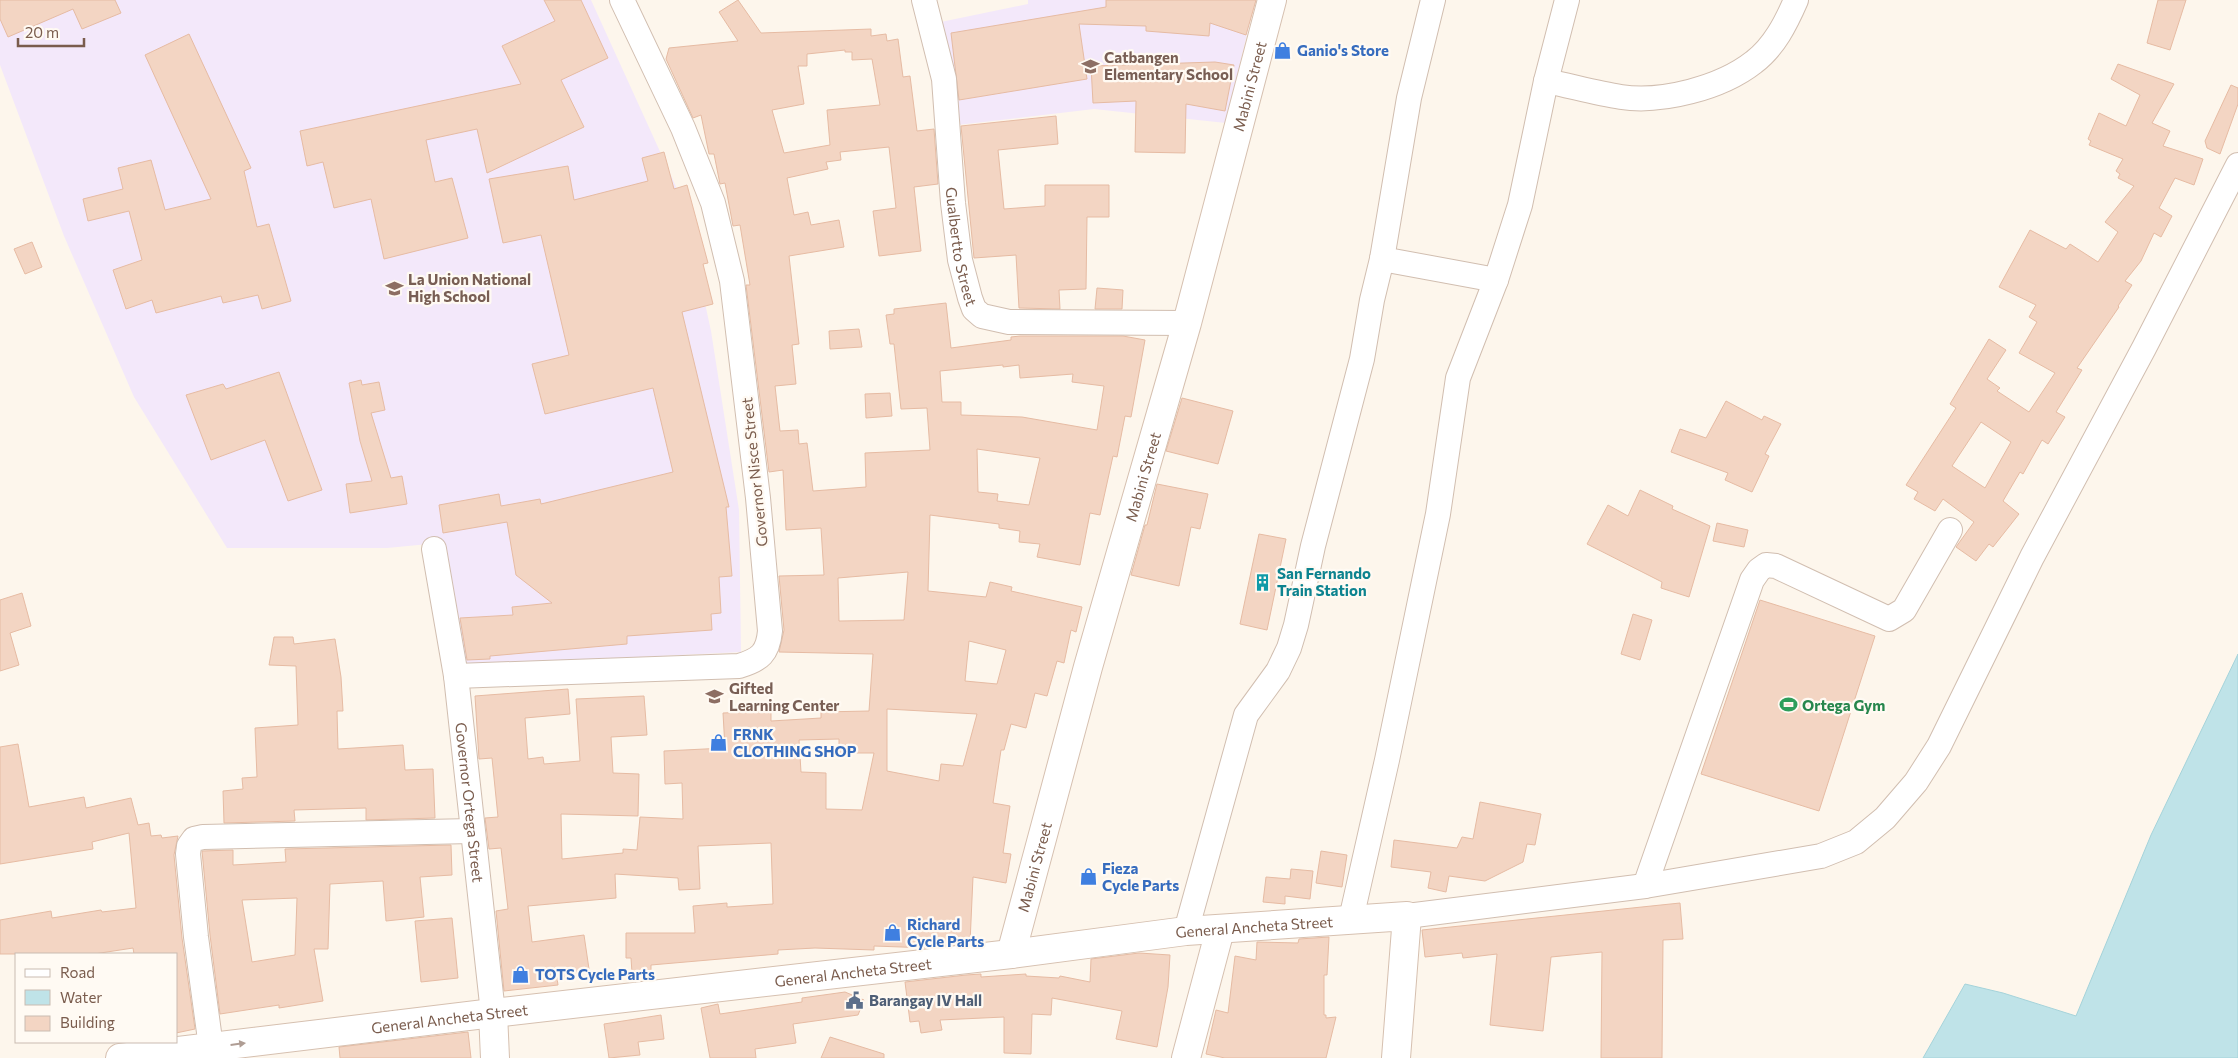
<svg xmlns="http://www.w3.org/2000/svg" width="2238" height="1058" font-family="Commissioner,sans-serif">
<rect width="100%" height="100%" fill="#fdf6ec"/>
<path fill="#f3e8fa" d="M0,0h591l92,202 28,129 28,179 2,142 -284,14 -18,-123 -52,5h-160l-93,-151 -70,-161 -64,-171z
M1028,0h227l-29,123 -132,-14 -145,17 -13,-103 92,-19z"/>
<path fill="#bfe3e8" stroke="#a5d3da" d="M2238,654v404h-315l42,-74 38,9 73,23 75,-181z"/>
<path fill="#f3d5c3" stroke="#e6bba3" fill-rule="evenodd" d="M0,0h115l6,13 -39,16 -9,-20 -65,28 -8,-18z
M544,0h37l27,58 -47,22 23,47 -97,46 -10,-44 -51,11 9,42 17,-4 16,60 -84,21 -13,-60 -37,9 -11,-46 -16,4 -7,-35 221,-47 -19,-38 53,-25z
M738,0l23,33 110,-4v7l15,-2 1,7 11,-2 5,38 7,-1 7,55 17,-2 4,55 -24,3 7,64 -42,5 -6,-45 23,-3 -7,-61 -49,5 1,8 -15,2 2,7 -41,9 7,37 14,-3 3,13 28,-5 5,27 -55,9 10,88 -7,1 4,39 -21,2 5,45 18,-1 1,14 8,-1 6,48 53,-4 -1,-34 65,-3 -3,-42 -26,1 -7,-65h-4l-4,-29 8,-1v-5l52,-6 5,45 60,-8v-3l9,-1h103l22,4 -14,77 -6,-1 -8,41 -4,-1 -13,59 -10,-2 -10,52 -43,-8 3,-13 -21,-2 1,-11 -21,-3v-4l-69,-9 -2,76 58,6 4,-15 22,5 -1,4 71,16 -6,25 -5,-2 -7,33 -7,-2 -10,35 -12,-3 -9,35 -15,-4 -7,26h-3l-8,53 17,3 -7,47 8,1 -5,29 -33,-6 -3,66 -41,5 -55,-2v4l-59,-2 -37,2v4l-127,11v7l-19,1 -1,-15h-5v-25h69l-2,-27 34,-3v4l46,-3 -2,-61 -73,3 2,43 -21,1 -1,-12 -63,-4 1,24 -88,8 4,36 52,-7 5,34 -11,1 1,5 -22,3 1,7 -54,6 -8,-80 12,-2 -7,-61 -12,1 -4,-31 13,-1 -6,-59 -13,1 -4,-63 93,-7 2,25 -45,4 3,41 15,-2 1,7 36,-3 -4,-62 68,-3 3,39 -36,2 2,36 26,1 -1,42 -77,-2 1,45 61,-6v-4l14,1 3,-33 43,2 -1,-36 -17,1 -1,-33 61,-3 -2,-35 48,-2v10l50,-3v-6l48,-1 4,-57 -94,-2 5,-22 -5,-54 45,-1 -3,-47 -35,2 -3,-60 -14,2 -23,-187h4l-10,-60 -7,1 -8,-43 -5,1 -6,-30h-5l-8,-39 -8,3 -27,-59 3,-11 69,-7 -19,-29zM845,50v2h7v8l20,-1 8,46 -53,5 3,35 -46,8 -12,-43 32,-6 -6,-38h9v-12zM1003,365v2l16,-2 1,13 53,-4 -1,8 32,4 -7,44 -75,-13 -61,-2v-13h-19l-2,-31zM977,449l63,9 -11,47 -32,-4 1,-7 -20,-2zM908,572l-4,48 -65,1 -1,-43zM969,641l37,9 -9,34 -32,-3zM887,709l90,5 -14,52 -22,-2 -2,17 -52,-10zM839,739v14h35l-12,57 -36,-1v-36l-25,-1 -2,-32z
M1106,0h150l-10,35 -36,-12 -1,13 -63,-5v-5l-67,-2 8,55 -128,21 -8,-67 155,-26z
M2158,0h28l-16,50 -23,-7z
M189,34l62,134 -7,3 13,56 12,-3 22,77 -29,8 -4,-14 -35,8 -2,-7 -65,17 -4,-13 -26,9 -13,-39 29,-10 -13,-49 -41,10 -5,-22 40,-10 -5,-21 33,-8 14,50 46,-11 -66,-144z
M1215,62l19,3 -9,46 -39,-7 -1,49 -50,-1 1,-51 -43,2 -2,-37z
M2118,64l56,20 -22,39 18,8 -7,15 40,13 -9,26 -19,-7 -16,30 13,8 -11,21 -7,-4 -13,28 -16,20 7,4 -14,21 1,1 -42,61 5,2 -26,42 9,5 -17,27 -6,-4 -19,34 -3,-2 -17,29 16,13 -26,33 -4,-3 -13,17 -20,-14 18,-25 -31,-23 -8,12 -21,-12 4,-7 -12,-7 50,-77 -6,-4 39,-65 17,11 -19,29 13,9 -3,3 32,21 26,-39 -36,-20 18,-31 -8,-5 7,-12 -37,-18 31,-57 36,19 4,-5 28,18 20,-30 -13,-10 29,-36 -16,-8 2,-4 -4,-3 7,-12 -34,-14 2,-4 -3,-2 11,-26 27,13 14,-31 -29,-16zM1981,422l30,20 -26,46 -33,-22z
M2231,85l7,3v16l-18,50 -13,-6 -2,-7z
M1056,116l2,28 -60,6 6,59 41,-3v-21h64v32h-22l-1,72 -27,1 1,19 -41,-1 -3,-53 -42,3 -13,-132z
M664,152l10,37 13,-4 21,78 -5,1 10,40 -31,8 47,195h-3l6,69 -13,1 2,36 -10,1 1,16 -85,6v8l-137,12v3l-23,1 -7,-42 53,-3 -1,-8 40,-4 -36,-28 -9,-53 -64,11 -4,-28 60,-11 2,12 39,-7 1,5 132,-32 -20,-84 -108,26 -13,-50 37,-9 -28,-120 -38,8 -14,-64 79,-13 6,34 74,-19 -6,-23z
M32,242l10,25 -17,7 -11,-25z
M1097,288l26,2 -1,19h-27z
M859,329l3,18 -32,2 -1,-18z
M279,372l43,118 -34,11 -23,-61 -54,20 -25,-65 37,-11 3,5z
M361,380l1,5 17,-3 6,28 -14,3 20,65 11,-2 5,28 -57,9 -4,-29 26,-3 -12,-40 -11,-58z
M890,393l2,23 -26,2 -1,-24z
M1182,398l51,13 -15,53 -52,-13z
M1726,401l36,19 2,-4 17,8 -16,30 4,2 -17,36 -27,-12 3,-7 -57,-21 9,-23 26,9z
M1157,484l51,10 -8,35 -9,-2 -12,59 -48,-11 14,-50h2z
M1640,490l33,16 -1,3 38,17 -21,71 -28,-9 1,-6 -75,-38 21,-39 20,11z
M1717,523l31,7 -4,17 -31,-6z
M1259,534l27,5 -19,91 -27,-6z
M22,593l9,33 -21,7 9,32 -19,6v-71z
M1760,600l115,36 -56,175 -118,-37z
M1633,614l19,6 -12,40 -19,-6z
M274,637h19l1,7 41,-5 6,38 2,34h-6l1,38 65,-4 2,25 28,-1 2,49 -69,2v-12l-72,2 1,11 -71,2 -1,-32 20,-2 -1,-11 15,-1 -2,-49 43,-3 -2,-59 -27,-1z
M18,744l11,63 55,-10 2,11 45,-10 7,27 11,-2 2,13 10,-1 1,3 16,-2 -4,19 8,83 13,91 -19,4v-79h-42l-1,-6 -39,6h-94v-34l51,-9 1,7 49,-8 1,2 34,-4 -7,-75 -37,9 1,7 -93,15v-117z
M1480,802l61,12 -6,31 -8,-1 -4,18 -38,19 -36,-5 -3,16 -18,-4 3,-16 -40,-5 3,-27 63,8 5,-11 11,2z
M451,845l1,30 -32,2 4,40 -38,4 -3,-40 -53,3 -2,65h-14l9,52 -44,7v-3l-59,9 -10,-79 -8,-84 31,-1v15l53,-3 -1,-13zM297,898l-2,57 -43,7 -10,-62z
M1321,851l26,4 -5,32 -26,-4z
M1291,869l22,2 -3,28 -25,-3v8l-22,-2 3,-25 24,2z
M1680,903l3,36 -20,1 -1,118h-61l1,-106 -51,5 -8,74 -53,-6 7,-71 -34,4 -1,-5 -37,4 -3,-27z
M452,918l6,60 -37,4 -6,-61z
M1329,937l-2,38h-3v40h2v3l10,-1 -10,41h-101l-19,-4 10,-44 12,3 7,-57 21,4 1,-18 41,1 1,-4z
M1139,953l31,2 -2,32 -11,60 -41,-8 6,-28 -70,-13 -1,17 -19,-1 -1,40 -27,-1v-36l-64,3 2,10 -21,3 -2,-12 -9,1 -5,-40 61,-7 15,-1v3l45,-3v2l33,2 1,-2 30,6 1,-23z
M845,992l19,8 -6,15 -65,9 3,19 -41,6 1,9h-46l-9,-50 17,-4 2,10 82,-12v-4z
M661,1015l3,24 -26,3 2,13 -31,3 -5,-34z
M468,1032l3,26h-131l-1,-11z
M830,1037l54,17v4h-63z"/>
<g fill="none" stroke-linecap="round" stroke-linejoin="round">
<defs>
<g id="street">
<path id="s1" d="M924,0l20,79 9,124 7,57 10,38 4,11 8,7 27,6 178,1"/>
<path d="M1546,81c25,5 50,12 75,16 41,6 100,-9 133,-35 20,-15 32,-39 42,-62"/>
<path d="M1382,259l114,21"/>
<path id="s2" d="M434,549l22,127 37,337"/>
<path d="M456,676l283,-10c21,-6 29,-13 31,-35l-12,-133 -26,-217 -19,-78 -30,-75 -61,-128"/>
<path d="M1645,886l107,-306 7,-10 7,-5 10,1 113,53 15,-9 46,-80"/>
<path d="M1407,916l238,-30 176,-30 35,-14 29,-24 31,-36 23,-36 93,-189 112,-209 94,-183"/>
<path d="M1351,919l36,-159 51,-246 20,-136 38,-98 24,-75 26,-124 21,-81"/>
<path d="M1186,931l60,-216 32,-44 11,-23 7,-23 17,-79 49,-187 10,-59 10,-41 27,-161 24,-98"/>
<path d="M211,1047l-15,-110 -8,-83 1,-8 5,-7 9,-2 269,-6"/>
</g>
<g id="secondary">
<path id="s3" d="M1011,954l77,-287 99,-344 85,-323"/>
<path d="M493,1013l2,45"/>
<path id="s4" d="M120,1058l373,-45 518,-59 175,-23 221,-15 -11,142"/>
<path d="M1186,1058l34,-128"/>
</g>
</defs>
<use href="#street" stroke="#d1beb0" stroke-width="26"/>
<use href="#secondary" stroke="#d6c0b0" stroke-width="30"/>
<use href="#street" stroke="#fff" stroke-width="24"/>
<use href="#secondary" stroke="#fff" stroke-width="28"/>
</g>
<defs><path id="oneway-solid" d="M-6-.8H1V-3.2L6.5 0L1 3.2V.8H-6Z" transform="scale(1.25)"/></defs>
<use fill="#af9d94" href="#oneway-solid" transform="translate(238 1044) rotate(-7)"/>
<defs>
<symbol id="shop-bare" viewBox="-9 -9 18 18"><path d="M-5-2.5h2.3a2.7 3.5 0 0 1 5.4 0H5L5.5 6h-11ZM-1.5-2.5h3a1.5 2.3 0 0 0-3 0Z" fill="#3f7fe0" stroke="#fffaf3" stroke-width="2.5" paint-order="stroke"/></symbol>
<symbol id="school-bare" viewBox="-9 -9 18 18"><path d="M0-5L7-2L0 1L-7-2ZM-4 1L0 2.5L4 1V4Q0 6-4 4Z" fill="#8d6e63" stroke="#fffaf3" stroke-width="2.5" paint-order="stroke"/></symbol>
<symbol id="building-bare" viewBox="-9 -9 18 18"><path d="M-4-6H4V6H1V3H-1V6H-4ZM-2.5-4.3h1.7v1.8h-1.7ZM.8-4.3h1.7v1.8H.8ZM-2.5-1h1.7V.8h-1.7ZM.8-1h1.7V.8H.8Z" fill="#0f9aa8" stroke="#fffaf3" stroke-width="2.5" paint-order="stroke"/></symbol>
<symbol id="stadium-bare" viewBox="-9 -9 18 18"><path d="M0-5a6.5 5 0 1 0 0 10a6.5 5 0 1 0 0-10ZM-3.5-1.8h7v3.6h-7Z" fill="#2e9e5b" stroke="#fffaf3" stroke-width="2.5" paint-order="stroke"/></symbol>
<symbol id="civic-bare" viewBox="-9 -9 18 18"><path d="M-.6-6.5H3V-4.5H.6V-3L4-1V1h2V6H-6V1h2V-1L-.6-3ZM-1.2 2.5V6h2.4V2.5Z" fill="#5c6f8a" stroke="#fffaf3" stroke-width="2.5" paint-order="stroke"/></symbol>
</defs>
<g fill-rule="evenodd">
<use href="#shop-bare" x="1270" y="38" width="25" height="25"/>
<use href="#school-bare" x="1078" y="54" width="25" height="25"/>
<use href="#school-bare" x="382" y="276" width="25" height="25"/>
<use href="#building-bare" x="1250" y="570" width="25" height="25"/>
<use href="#school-bare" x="702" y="684" width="25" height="25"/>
<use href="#stadium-bare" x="1776" y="692" width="25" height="25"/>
<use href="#shop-bare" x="706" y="730" width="25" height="25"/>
<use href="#shop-bare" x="1076" y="864" width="25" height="25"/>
<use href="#shop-bare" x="880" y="920" width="25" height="25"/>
<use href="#shop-bare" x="508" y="962" width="25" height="25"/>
<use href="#civic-bare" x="842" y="988" width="25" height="25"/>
</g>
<g text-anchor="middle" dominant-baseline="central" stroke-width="4.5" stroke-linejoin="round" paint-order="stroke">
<g font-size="15" font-weight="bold" fill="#366cbe" stroke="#fffaf3" text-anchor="start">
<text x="1297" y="50">Ganio's Store</text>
<text x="733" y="734">FRNK<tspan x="733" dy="17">CLOTHING SHOP</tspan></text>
<text x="1102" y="868">Fieza<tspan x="1102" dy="17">Cycle Parts</tspan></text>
<text x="907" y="924">Richard<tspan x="907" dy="17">Cycle Parts</tspan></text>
<text x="535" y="974">TOTS Cycle Parts</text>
</g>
<g font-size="15" font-weight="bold" fill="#785e54" stroke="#fffaf3" text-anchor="start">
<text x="1104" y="57">Catbangen<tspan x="1104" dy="17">Elementary School</tspan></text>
<text x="408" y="279">La Union National<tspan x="408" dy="17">High School</tspan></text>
<text x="729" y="688">Gifted<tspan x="729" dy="17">Learning Center</tspan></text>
</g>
<g font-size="15" fill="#7a5c4d" stroke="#fffaf3">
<text stroke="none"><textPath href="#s3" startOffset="900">Mabini Street</textPath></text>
<text stroke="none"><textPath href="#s1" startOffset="250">Gualbertto Street</textPath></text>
<text transform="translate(754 472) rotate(-96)">Governor Nisce Street</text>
<text stroke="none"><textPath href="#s3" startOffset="495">Mabini Street</textPath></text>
<text stroke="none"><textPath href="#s2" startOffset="256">Governor Ortega Street</textPath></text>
<text stroke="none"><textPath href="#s3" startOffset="90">Mabini Street</textPath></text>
<text stroke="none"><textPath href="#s4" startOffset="1142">General Ancheta Street</textPath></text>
<text stroke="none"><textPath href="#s4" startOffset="738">General Ancheta Street</textPath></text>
<text stroke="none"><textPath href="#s4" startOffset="332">General Ancheta Street</textPath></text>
</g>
<g font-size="15" font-weight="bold" fill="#0d838f" stroke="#fffaf3" text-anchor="start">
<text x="1277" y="573">San Fernando<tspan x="1277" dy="17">Train Station</tspan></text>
</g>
<g font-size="15" font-weight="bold" fill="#27864d" stroke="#fffaf3" text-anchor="start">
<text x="1802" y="705">Ortega Gym</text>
</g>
<g font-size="15" font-weight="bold" fill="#4e5e75" stroke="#fffaf3" text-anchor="start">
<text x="869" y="1000">Barangay IV Hall</text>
</g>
</g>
<rect x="15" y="953" width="162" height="90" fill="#fffaf3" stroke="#cabbb1"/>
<rect x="25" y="969" width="25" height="8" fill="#ffffff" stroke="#cabbb1"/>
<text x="60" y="978" font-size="15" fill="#7a5c4d">Road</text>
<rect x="25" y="990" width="25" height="15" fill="#bfe3e8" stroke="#cabbb1"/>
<text x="60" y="1003" font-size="15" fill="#7a5c4d">Water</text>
<rect x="25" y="1016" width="25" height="15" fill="#f3d5c3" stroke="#cabbb1"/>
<text x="60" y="1028" font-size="15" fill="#7a5c4d">Building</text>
<path d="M18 38v8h66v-8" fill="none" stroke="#7a5c4d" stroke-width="2.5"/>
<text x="25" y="38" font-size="15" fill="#7a5c4d" stroke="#fffaf3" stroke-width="4" paint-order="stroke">20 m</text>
</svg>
